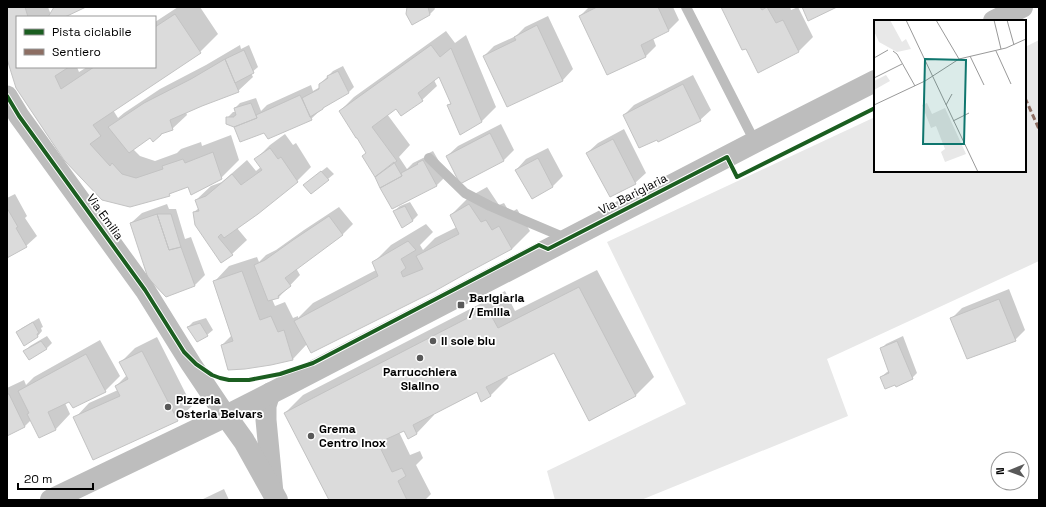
<svg xmlns="http://www.w3.org/2000/svg" width="1046" height="507" font-family="'Space Grotesk',sans-serif">
<rect width="100%" height="100%" fill="#fff"/>
<path fill="#e8e8e8" d="M1039,40v221l-212,98 21,57 -207,84h-86l-8,-29 139,-67 -79,-162 268,-125v54h150v-124z"/>
<path fill="#0003" d="M7,7h41l3,8 4,-8h29l-21,10h-46v50h60l2,5 8,-5h68v-45l23,-15h22l18,27 -18,18 -87,58 5,8 6,-5 36,-24 46,-24 34,-20 1,4 8,-4 9,22 -7,6 2,4 -15,14 -52,21 1,3 -15,14 -9,3 -2,3 -11,1 -17,13 7,7 15,5 22,-8 4,-4 20,-7 1,4 29,-11 8,25 -18,18 -32,8 -15,5 -5,4 -39,10 -123,-150z
M409,7h25l1,2 -5,5z
M589,7h84l6,13 -10,10 -16,8 3,8 -10,10 -38,18 -28,-58z
M723,7h67l1,3 7,-3 15,30 -14,14 -40,21z
M548,16l25,53 -10,11 -56,26 -23,-50 10,-10 22,-10 9,-9z
M446,31l9,12 11,-8 30,72 -14,14 -34,-16 3,-2 -11,-27 -6,4 3,6 -15,14 -25,7 -10,7 23,31 -11,12 8,12 6,-6 12,-6 4,-4 4,-2 14,24 -10,10 -45,23 -25,-55 -27,-42 14,-14z
M343,66l11,21 -5,5 -23,13 -15,14 -46,13 -30,-6 -8,-8 6,-6h3l-1,-4 5,-5 16,-5 5,13 6,-6 44,-20 2,6 7,-4v-3l13,-13z
M693,75l18,35 -11,10 -76,-5 10,-10z
M501,124l13,26 -10,10 -57,-4 11,-10z
M624,129l22,44 -11,10 -48,-30 11,-10z
M285,134l8,11 3,-2 15,24 -14,14 -60,47 10,12 -15,14 -11,7 -27,-49 5,-4 -3,-8 15,-14 11,-4 25,-22 9,11 5,-4 -5,-8 14,-14z
M548,148l15,28 -10,10 -21,11 -16,-27 10,-11z
M327,167l7,7 -23,19 -1,-13z
M487,187l12,18 5,-2 6,10 7,-4 13,22 -18,18 -46,23 -159,72 -14,15 -22,5 -49,-19 10,-10 -17,-54 14,-15 28,-9 2,5 7,-7 10,-5 28,-20 35,-23 14,17 -10,10 -47,34 4,7 -21,22 -7,2 3,7 10,-4 8,16 5,-2v2l15,-15 63,-33 -3,-7 18,-18 35,-21 7,8 -13,13 3,5 12,-12 22,-11 -6,-12 18,-18z
M15,194l12,22 -2,2 12,18 -11,10 -19,11v-59z
M410,202l8,13 -6,6 -18,-10 6,-5z
M167,204l2,5h7l9,30 6,-2 14,38 -10,10 -64,-62 11,-10z
M597,270l57,107 -18,18 -46,25 -36,-68 -47,24 1,2 -18,18 -12,-5 -45,23 1,1 -17,18 -12,-4 -6,3 11,23 10,-4 3,7 -7,7 15,29 -6,6h-95l-45,-87 18,-18 202,-104 10,20z
M1009,289l16,41 -10,10 -63,-22 10,-10z
M39,318l4,9 -2,1 1,3 -5,6 -20,-4 5,-5z
M206,318l7,12 -6,5 -9,6 -10,-14 5,-5z
M47,336l5,7 -5,5 -17,10 -5,-7 5,-5z
M903,336l14,37 -5,5 -31,-1 6,-5 2,-1 -8,-22 5,-5z
M157,337l35,69 -15,14 -102,-2 14,-15 29,-13 -2,-4 11,-11 -7,-12 15,-15z
M100,340l20,36 -15,15 -40,12 5,11 -14,15 -17,7 -8,-16 -6,6 -18,9v-47l17,-8 2,5 8,-8z
M224,489l5,11h-28z"/>
<path fill="#dbdbdb" stroke="#c3c3c3" d="M7,7h18l3,10h-11v50h52l-14,9 6,13 33,-22h61v-40l20,-13 26,39 -108,72 8,11 -11,8 20,22 2,-3 10,11 14,4 27,-9 -1,-3 21,-7 2,4 28,-11 9,27 -31,16 -3,-8 -19,7 1,2 -40,11 -28,-7 -38,-40 -48,-72 -9,-29z
M54,7h32l-21,10h-17z
M407,7h21l2,8 -18,10 -6,-11z
M597,7h61l11,24 -28,14 5,12 -39,18 -28,-59z
M721,7h39l2,3 5,-3 9,16 7,-3 16,32 -41,21 -12,-24 -4,1z
M802,7h35l-29,14z
M537,25l26,56 -56,26 -24,-51 33,-16 -2,-3z
M431,45l9,12 11,-9 31,74 -22,13 -13,-30 4,-1 -12,-27 -21,16 5,8 -22,15 -5,-7 -24,18 25,34 -22,16 -13,-21 4,-3 -9,-15h-1l-17,-27z
M244,50l10,23 -19,10 -10,-24z
M225,59l14,33 -37,14 -32,14 3,10 -12,4v1l-8,7 -3,-4 -21,15 -21,-26 36,-24 47,-24z
M338,71l11,22 -26,15v1l-13,8 -8,-19 17,-9v-5l9,-6 -1,-2z
M683,84l18,37 -43,21 -1,-2 -18,8 -16,-33z
M300,95l12,25 -44,19 -4,-6 -24,9 -6,-15 23,-9 -1,-3z
M251,103l6,15 -23,9 -8,-3v-7h8v-1l2,-1 -2,-7z
M490,133l14,28 -44,23 -14,-28z
M613,139l23,45 -26,13 -24,-44z
M270,148l8,11 3,-2 17,25 -40,32 -34,24 -3,-4 -3,3 15,18 -12,8 -26,-38 -2,-13 6,-1 -4,-11 11,-4 26,-22 9,11 21,-15 -8,-11z
M538,158l15,29 -21,12 -17,-29z
M423,160l14,26 -45,23 -12,-21 22,-12 -1,-3 17,-9 -1,-1z
M394,162l8,14 -22,12 -5,-11z
M321,171l8,9 -18,14 -8,-9z
M469,204l12,18 5,-2 6,10 7,-4 13,23 -45,24 -32,18 -124,62 -17,-32 84,-45 -6,-14 36,-21 8,9 -15,9 5,9 -5,4 2,5 20,-8 -7,-13 43,-22 -9,-19z
M405,206l8,15 -11,7 -9,-17z
M7,208l11,19 -2,1 11,19 -20,11z
M157,214l12,36 12,-3 14,39 -29,11 -18,-19 -18,-55z
M157,214h14l10,33 -12,3z
M329,216l14,19 -58,43 6,8 -13,10 1,2 -11,3 -14,-36 11,-5 28,-20z
M242,271l18,49 11,-4 7,16 6,-2 9,30 -22,5 -26,4 -17,1 -7,-25 12,-4 -20,-60z
M579,287l57,109 -47,25 -35,-68 -68,34 5,9 -10,6 -4,-10 -64,33 4,9 -9,5 -4,-8 -26,12 14,29 10,-4 4,8 -8,5 9,19h-78l-45,-87 203,-105 11,20z
M999,299l17,42 -49,18 -17,-41z
M33,322l6,11 -2,1 1,3 -14,9 -8,-14z
M200,323l8,13 -11,6 -10,-15z
M41,341l6,8 -18,11 -6,-9z
M897,341l16,38 -17,8 -1,-2 -10,4 -5,-12 9,-4 -9,-25z
M142,351l36,70 -85,39 -20,-43 47,-21 -5,-10 13,-7 -9,-17z
M86,354l20,38 -33,16 -4,-6 -21,10 8,18 -17,8 -12,-24 2,-1 -11,-22z
M7,394h2l16,33 -18,9z"/>
<g fill="none" stroke-linecap="round" stroke-linejoin="round">
<path stroke="#bdbdbd" stroke-width="10" d="M686,7l69,135
M429,158l36,35 25,13 78,33"/>
<path stroke="#bdbdbd" stroke-width="21" d="M7,96l12,20 126,174 46,74 35,52
M270,393l-4,13v14l7,73"/>
<path stroke="#bdbdbd" stroke-width="22" d="M994,21l28,-14
M226,416l18,25 33,59
M51,500l175,-84 61,-31 468,-243 120,-61"/>
<path stroke="#8d6e63" stroke-width="3" stroke-dasharray="6 3" stroke-linecap="butt" d="M1025,98l14,31"/>
<defs>
<path id="cycleway" d="M7,96l12,20 126,174 39,62 12,12 16,11 8,3 9,2h20l31,-6 33,-11 226,-118 9,4 179,-92 10,20 138,-69"/>
</defs>
<use href="#cycleway" stroke="#fff" stroke-width="6"/>
<use href="#cycleway" stroke="#1b5e20" stroke-width="4"/>
</g>
<g fill="#595959" stroke="#fff" stroke-width="1.5">
<rect x="457" y="301" width="8" height="8" rx="2"/>
<circle cx="433" cy="341" r="4"/>
<circle cx="420" cy="358" r="4"/>
<circle cx="168" cy="407" r="4"/>
<circle cx="311" cy="436" r="4"/>
</g>
<g text-anchor="middle" dominant-baseline="central" stroke-width="3.5" stroke-linejoin="round" paint-order="stroke">
<g font-size="12" fill="#000" stroke="#fff">
<text transform="translate(633 194) rotate(-27)">Via Bariglaria</text>
<text transform="translate(105 217) rotate(54)">Via Emilia</text>
</g>
<g font-size="12" font-weight="bold" fill="#000" stroke="#fff" text-anchor="start">
<text x="469" y="298">Bariglaria<tspan x="469" dy="14">/ Emilia</tspan></text>
<text x="441" y="341">Il sole blu</text>
<text x="420" y="372" text-anchor="middle">Parrucchiera<tspan x="420" dy="14">Sialino</tspan></text>
<text x="176" y="400">Pizzeria<tspan x="176" dy="14">Osteria Beivars</tspan></text>
<text x="319" y="429">Grema<tspan x="319" dy="14">Centro Inox</tspan></text>
</g>
</g>
<g transform="translate(874 20)">
<rect width="152" height="152" fill="#fff"/>
<path d="M12,55l4,6 -16,9v-9zM53,83l5,11 13,-6 21,46 -21,8 -4,-10 4,-3 -9,-23 -5,2 -9,-23z" fill="#e8e8e8"/>
<path d="M0,0h16l12,22 4,-3 5,10 -14,3 -18,-10 -5,-11z" fill="#e8e8e8"/>
<path fill="none" stroke="#999" stroke-width="1" d="M32,0l72,152M62,0l23,39M120,0l7,29M133,0l7,25M19,31l4,3 18,32M122,31l15,33M96,36l14,29M0,38l14,-8M0,58l28,-14M0,85l51,-24 34,-22 47,-11 20,-9M72,85l6,-11M79,101l16,-8"/>
<path fill="#0f766e" fill-opacity="0.15" stroke="#0f766e" stroke-width="2" d="M51,39l41,1 -2,84h-41z"/>
<rect width="152" height="152" fill="none" stroke="#000" stroke-width="2"/>
</g>
<rect width="1046" height="507" fill="none" stroke="#000000" stroke-width="16"/>
<rect x="16" y="16" width="140" height="52" fill="#ffffff" stroke="#999999"/>
<rect x="24" y="29" width="20" height="6" fill="#1b5e20" stroke="#999999"/>
<text x="52" y="36" font-size="12" fill="#000000">Pista ciclabile</text>
<rect x="24" y="49" width="20" height="6" fill="#8d6e63" stroke="#999999"/>
<text x="52" y="56" font-size="12" fill="#000000">Sentiero</text>
<g transform="translate(1010 471) rotate(269)"><circle r="19" fill="#ffffff" stroke="#999999"/>
<path d="M0-3L7 15L0 10L-7 15Z" fill="#595959"/>
<text y="-6" font-size="11" font-weight="bold" text-anchor="middle" fill="#000000">N</text>
</g>
<path d="M18 483v6h75v-6" fill="none" stroke="#000000" stroke-width="2"/>
<text x="24" y="483" font-size="12" fill="#000000" stroke="#ffffff" stroke-width="3" paint-order="stroke">20 m</text>
</svg>
